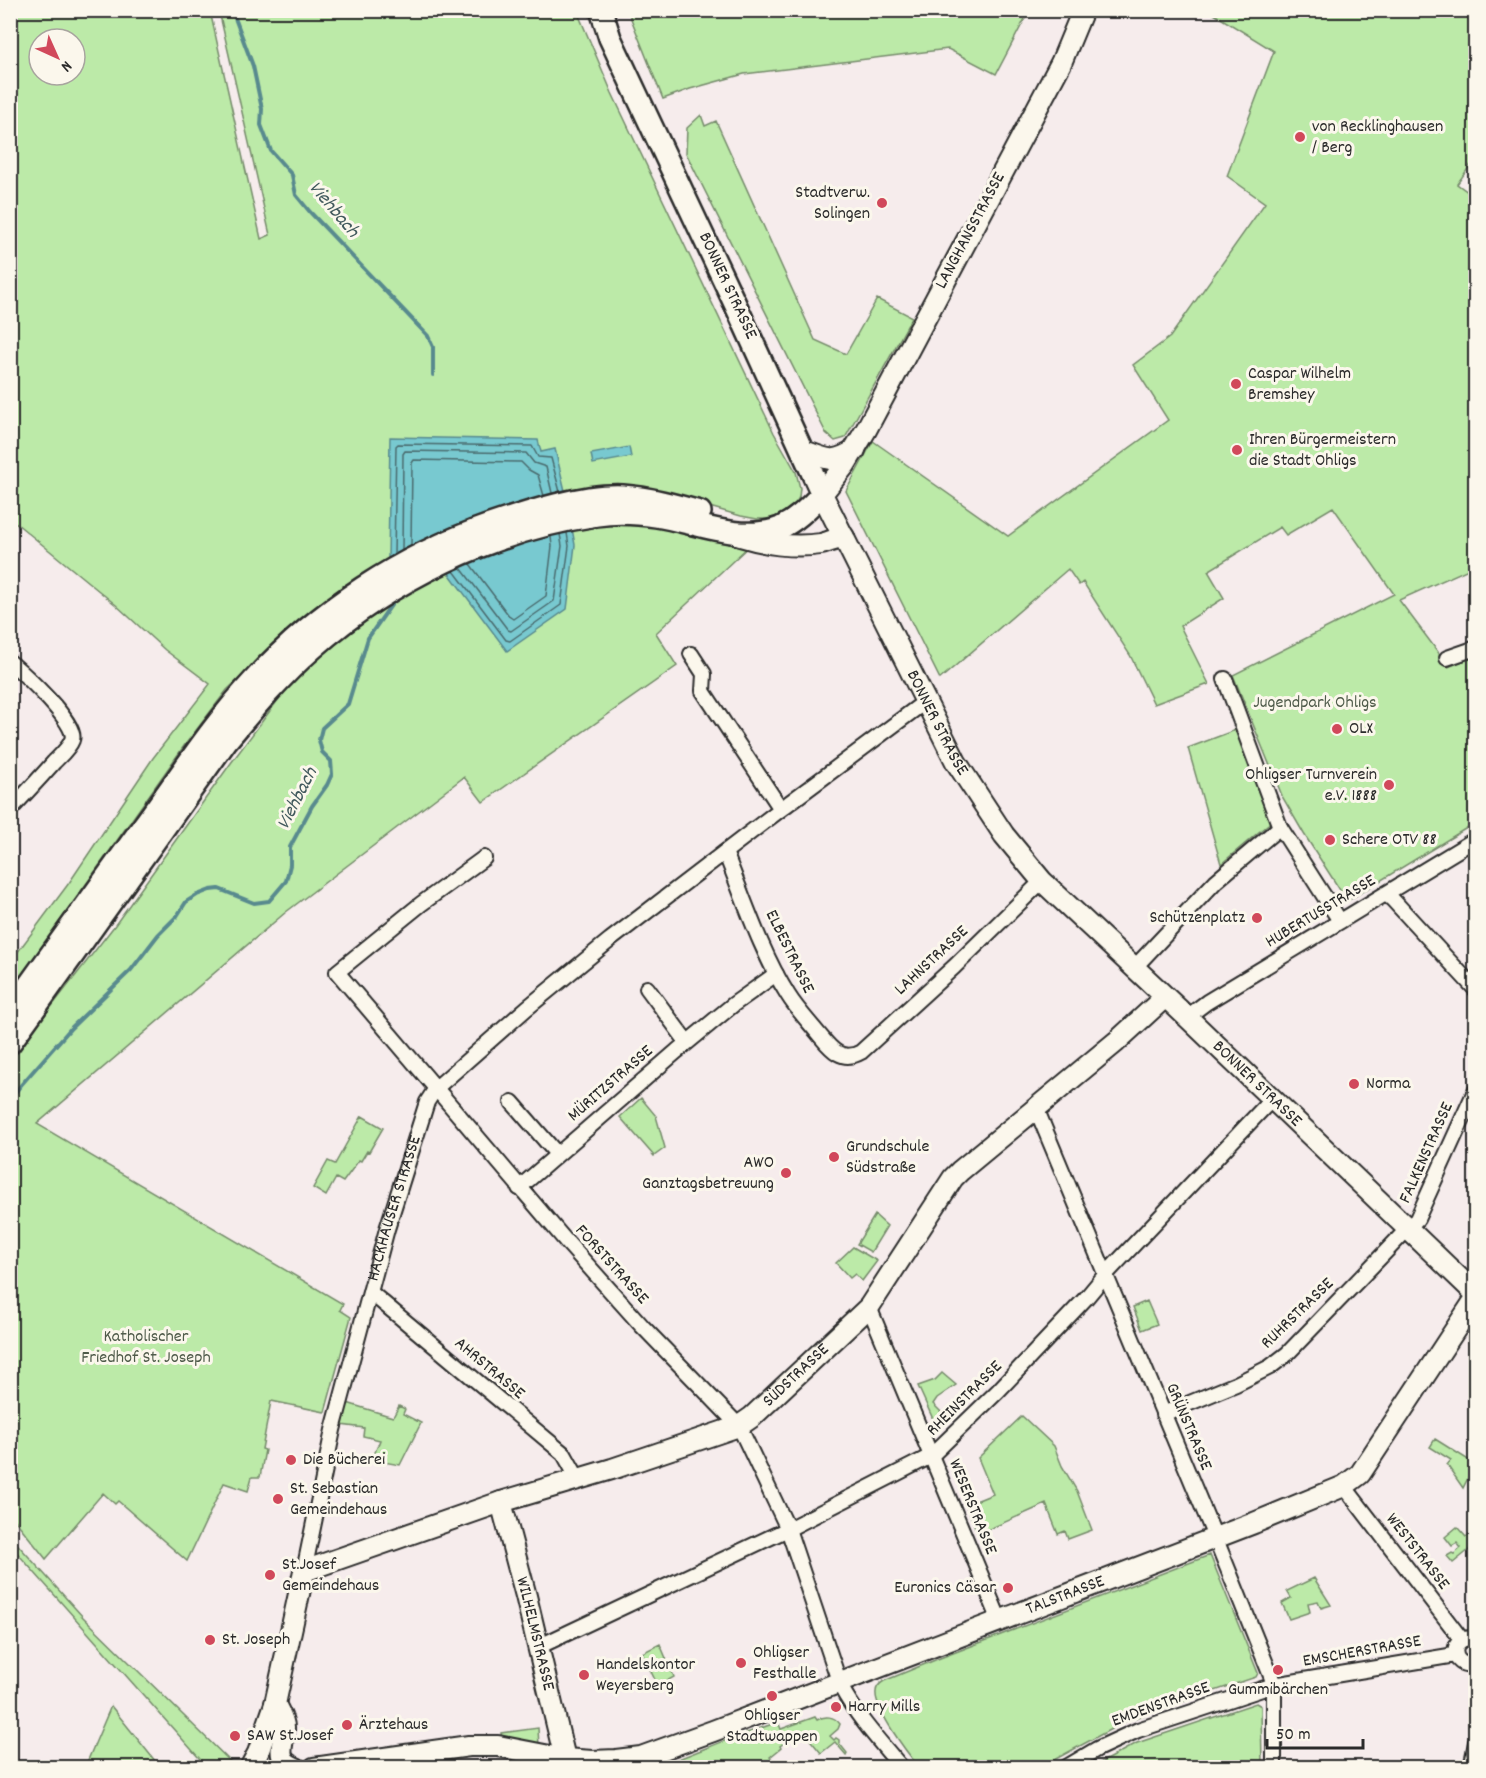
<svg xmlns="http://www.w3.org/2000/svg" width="1486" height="1778" font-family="Dekko,sans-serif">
<rect width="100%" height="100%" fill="#f6ecec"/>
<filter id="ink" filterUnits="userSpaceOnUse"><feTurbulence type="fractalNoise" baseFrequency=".0167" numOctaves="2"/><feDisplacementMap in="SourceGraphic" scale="12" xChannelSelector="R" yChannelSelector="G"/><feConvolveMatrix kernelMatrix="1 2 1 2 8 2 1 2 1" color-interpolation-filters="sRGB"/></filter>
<g filter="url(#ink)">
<path fill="#bceaa8" stroke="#748a6a" stroke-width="1.5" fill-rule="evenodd" d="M11,11h199l51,228 9,-4 -51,-224h358l35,82 162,340 22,39 4,16 -1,9 -4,8 -14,11 -11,3h-13l-16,-3 -63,-18 -248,40 -42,22 -58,39 -46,37 -57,54 -43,56 -173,244v-29l58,-78 84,-125 57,-74 -45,-34 -49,-45 -105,-86zM39,39h36v36h-36z
M628,11h401l-33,63 -48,-25 -204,25 -54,15 -27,10z
M1209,11h266v148l-18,25 19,14 -1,366 -2,3 -74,33 42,56 7,11 27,-11v167l-128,78 -43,-67 -21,-36 -50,-123 161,-81 -61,-87 -47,28 -6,-8 -72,44 16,27 -44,28 29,58 -55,20 -24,-49 -47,-73 -4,3 -11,-16 -128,110 -94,-188 27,-50 135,95 160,-116 -35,-55 37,-28 95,-134 -38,-27 47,-125z
M701,115l4,11 11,-5 99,219 31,14 31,-55 35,18 -67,121 -10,3 -9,-8 -140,-280 1,-25z
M626,522l30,3 94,20 -94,88 21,33 -194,136 -19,-25 -178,135 -249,212 306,180 -3,6 11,7 -26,95 -54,-11 -9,48 3,1 -5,27h-8l-4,14 -24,-8 -37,78 -69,-60 -3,3 -12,-11 -57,66 -35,-44 -1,-455 105,-135 116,-162 62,-83 26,-24 41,-33 58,-37 30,-14 113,-40 38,-7z
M1238,729l35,91 -52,44 -33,-116z
M641,1098l15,18 9,32 -11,8 -34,-39z
M362,1116l21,12 -14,24 -2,-1 -6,10 -2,-1 -16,22 -7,-4 -10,18 -13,-8 15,-27 7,3z
M875,1215l12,11 -16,26 -14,-8z
M853,1247l24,14 -15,20 -7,-7 -5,4 -14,-15z
M1147,1301l10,23 -15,6 -9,-23z
M942,1373l14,12 -19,13 -4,6 16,16 -6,4 -4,1 -6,-6 -15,-33 17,-6z
M347,1403l46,14 6,-11 6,3 -2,5 18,9 -21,42 -28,-5 8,-20 -17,-4 1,-8 -23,-3z
M1022,1416l32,30 8,20 15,25 15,39 -24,9 -3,-8 -7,3 -12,-30 -68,30 -12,-29 27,-11 -15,-36z
M1435,1439l40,25 -12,24 -16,-23 4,-5 -21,-13z
M1457,1527l9,10 9,-7v15l-22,18 -6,-7 5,-3 2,1 7,-6 -4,-5 -5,3 -7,-9z
M10,1536l73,81 153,150h-29l-196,-221z
M1210,1555l48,118 -2,4 -130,44 -85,46h-122c-11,-13 -45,-58 -43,-75 0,-5 3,-8 8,-11l56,-23z
M1314,1578l17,27 -10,3 -3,-7 -10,2 2,9 -21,7 -7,-16 9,-5 -4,-7z
M660,1644l14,33 -16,9 -16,-33z
M1256,1703l5,3 1,61h-169l44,-24z
M111,1706l49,61h-75z
M815,1717l2,3c8,-5 17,-4 23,4l-2,5 -8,7 4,4 2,-2 3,2v3l8,10 -1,2 -11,-13 -14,11 -19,-23 -22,16 1,2 -11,9 4,5 -2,5h-114l66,-26 54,-19 3,7z
M538,1728l1,18 -37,-6 -1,-7z"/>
<path fill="#78c9d0" stroke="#598a8e" stroke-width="1.5" d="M390,437l148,3 3,12 14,-3 11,46 9,50 -8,64 -60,42 -59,-79 -42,23 -18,-35z
M629,447l2,10 -38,7 -2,-10z"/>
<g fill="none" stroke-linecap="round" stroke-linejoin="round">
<path stroke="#4a6a6d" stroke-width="1.5" d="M411,546l1,-83 2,-3 107,2 8,8 9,5 6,21
M402,551l1,-97 2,-3 121,2 8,10 12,4 6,26
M394,555l2,-109 2,-2 134,2 6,11 13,1 9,34
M470,564l40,53 3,2 33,-23 6,-50 -1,-9
M461,568l47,62 3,1 43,-30 8,-55 -2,-12
M454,571l52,69 4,1 51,-36 8,-59 -2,-13"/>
<path stroke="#598a8e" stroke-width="4" d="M232,10l21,56 9,43 -1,16 10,26 21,24 4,20 14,17 118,124 5,11v28
M10,1099l11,-14 50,-57 60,-58 27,-35 19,-19 9,-14 11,-7 13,-5 9,-1 35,14 15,-2 17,-20 4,-16v-18l22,-41 15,-21 5,-11 -1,-13 -9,-9 -3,-12 3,-12 26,-24 20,-66 28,-40"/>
<defs>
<g id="street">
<path d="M691,654l13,20 -1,17 78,118"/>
<path d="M1447,658l29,-10"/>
<path d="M10,662c13,11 69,62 62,78 -3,8 -12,16 -18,22 -14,16 -29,32 -44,48"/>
<path d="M1225,679l55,148 60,94"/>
<path d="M725,852c19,47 36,100 63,143 8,13 19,25 29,37 12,14 23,32 44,20l93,-85 88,-86"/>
<path d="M484,858l-63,46 -84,68 228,268 77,86 97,100 49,103 53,158c16,30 39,55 61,81"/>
<path d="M1386,894l7,6 83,90"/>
<path d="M1134,968l82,-87 64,-54"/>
<path d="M647,988l40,54"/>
<path d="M1187,1017l20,-15 269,-163"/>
<path d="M512,1102l45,52"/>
<path d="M1036,1108l179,429 56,139 3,9v83"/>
<path d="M519,1188l158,-137 57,-47 42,-30"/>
<path d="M370,1292l194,162 14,25"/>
<path d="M869,1307l131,314"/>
<path d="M1163,1414l73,-30 34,-17 17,-13 85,-88 45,-47 59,-130"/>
<path d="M1344,1486l118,154"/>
<path id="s1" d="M304,1571l29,-141 54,-201 40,-127 9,-14 91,-80 83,-68 171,-131 145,-108"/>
<path d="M1476,1640c-27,-10 -28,32 0,23"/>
<path d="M538,1647l250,-118 143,-73 67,-65 88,-93 20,-24 166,-175"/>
<path d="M1065,1768l32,-19 41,-19 136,-45 181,-30"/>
<path d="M1471,1768l5,-26"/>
</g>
<g id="secondary">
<path id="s2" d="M1083,10l-22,53 -195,367 -21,35 -23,29 134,268 48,73 38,46 145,136 289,277"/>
<path d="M802,450c24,9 30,15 53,0"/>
<path d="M740,536c26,8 54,12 81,8 7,-2 15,-5 23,-7"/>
<path id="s3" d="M501,1502l25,94 41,171"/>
<path d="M275,1704c3,7 9,15 9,23 1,17 -12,32 12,41"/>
<path id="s4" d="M250,1768l8,-15 17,-49 29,-133 197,-69 111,-33 127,-43 13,-9 117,-110 84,-129 7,-7 156,-129 49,-45"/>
<path id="s5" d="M314,1768l155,-22h29l67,13 27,2 24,-1 25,-3 72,-26 541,-208 90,-37 16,-12 116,-176"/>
</g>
<path id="primary" d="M10,1011c45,-62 90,-124 134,-186 36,-49 69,-101 111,-146 63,-69 146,-123 235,-154 38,-13 93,-31 133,-29 27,2 52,9 77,16
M10,1043l217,-303c27,-32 54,-64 86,-92 78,-69 181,-118 284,-133 19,-3 39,-2 59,1 39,6 85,27 124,12 17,-8 29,-21 42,-34l-85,-186 -127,-270 -9,-28"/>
</defs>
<use href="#street" stroke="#2b2b2b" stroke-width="18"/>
<use href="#secondary" stroke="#2b2b2b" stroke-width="24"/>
<use href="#primary" stroke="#2b2b2b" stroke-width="26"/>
<use href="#street" stroke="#fbf7ec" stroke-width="14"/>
<use href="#secondary" stroke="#fbf7ec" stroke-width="20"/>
<use href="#primary" stroke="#fbf7ec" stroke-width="21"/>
</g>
</g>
<g fill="#d1495b" stroke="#fbf7ec" stroke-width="2">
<circle cx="1300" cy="137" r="6"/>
<circle cx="882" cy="203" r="6"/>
<circle cx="1236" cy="384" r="6"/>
<circle cx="1237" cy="450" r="6"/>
<circle cx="1337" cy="729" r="6"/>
<circle cx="1389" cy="785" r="6"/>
<circle cx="1330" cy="840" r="6"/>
<circle cx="1257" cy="918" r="6"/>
<circle cx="1354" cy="1084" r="6"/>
<circle cx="834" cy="1157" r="6"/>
<circle cx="786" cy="1173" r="6"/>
<circle cx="291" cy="1460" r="6"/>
<circle cx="278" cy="1499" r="6"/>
<circle cx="270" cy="1575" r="6"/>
<circle cx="1008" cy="1588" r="6"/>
<circle cx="210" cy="1640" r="6"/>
<circle cx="741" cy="1663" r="6"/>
<circle cx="1278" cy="1670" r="6"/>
<circle cx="584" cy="1675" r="6"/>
<circle cx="772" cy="1696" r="6"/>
<circle cx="836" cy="1707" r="6"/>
<circle cx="347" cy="1725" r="6"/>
<circle cx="235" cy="1736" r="6"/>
</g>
<g text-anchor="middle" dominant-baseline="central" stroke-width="6" stroke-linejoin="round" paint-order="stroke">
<g font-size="18" fill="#2b2b2b" stroke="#fbf7ec" text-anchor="start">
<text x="1312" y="127">von Recklinghausen<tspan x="1312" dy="21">/ Berg</tspan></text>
<text x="870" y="193" text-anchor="end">Stadtverw.<tspan x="870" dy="21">Solingen</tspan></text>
<text x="1248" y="374">Caspar Wilhelm<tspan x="1248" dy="21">Bremshey</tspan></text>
<text x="1249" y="440">Ihren Bürgermeistern<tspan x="1249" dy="21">die Stadt Ohligs</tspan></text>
<text x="1349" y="729">OLX</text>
<text x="1377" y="775" text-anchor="end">Ohligser Turnverein<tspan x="1377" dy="21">e.V. 1888</tspan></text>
<text x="1342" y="840">Schere OTV 88</text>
<text x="1245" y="918" text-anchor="end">Schützenplatz</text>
<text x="1366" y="1084">Norma</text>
<text x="846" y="1147">Grundschule<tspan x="846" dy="21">Südstraße</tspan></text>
<text x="774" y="1163" text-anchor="end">AWO<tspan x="774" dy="21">Ganztagsbetreuung</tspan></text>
<text x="303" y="1460">Die Bücherei</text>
<text x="290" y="1489">St. Sebastian<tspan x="290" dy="21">Gemeindehaus</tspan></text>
<text x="282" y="1565">St.Josef<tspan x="282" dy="21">Gemeindehaus</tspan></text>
<text x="996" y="1588" text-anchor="end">Euronics Cäsar</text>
<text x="222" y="1640">St. Joseph</text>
<text x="753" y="1653">Ohligser<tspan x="753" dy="21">Festhalle</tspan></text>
<text x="596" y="1665">Handelskontor<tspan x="596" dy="21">Weyersberg</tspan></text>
<text x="1278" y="1690" text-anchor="middle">Gummibärchen</text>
<text x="848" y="1707">Harry Mills</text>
<text x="772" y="1716" text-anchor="middle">Ohligser<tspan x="772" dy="21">Stadtwappen</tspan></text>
<text x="359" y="1725">Ärztehaus</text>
<text x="247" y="1736">SAW St.Josef</text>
</g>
<g font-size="18" fill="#2b2b2b" stroke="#fbf7ec">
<text transform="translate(971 231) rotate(-62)">LANGHANSSTRASSE</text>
<text transform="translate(727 286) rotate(65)">BONNER STRASSE</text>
<text stroke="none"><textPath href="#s2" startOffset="807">BONNER STRASSE</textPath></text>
<text transform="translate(1321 912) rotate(-31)">HUBERTUSSTRASSE</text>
<text transform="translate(789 952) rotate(64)">ELBESTRASSE</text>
<text transform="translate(932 961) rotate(-43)">LAHNSTRASSE</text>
<text transform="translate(611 1084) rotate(-41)">MÜRITZSTRASSE</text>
<text stroke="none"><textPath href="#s2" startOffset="1293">BONNER STRASSE</textPath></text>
<text transform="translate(1427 1153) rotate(-66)">FALKENSTRASSE</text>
<text stroke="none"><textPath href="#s1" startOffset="374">HACKHAUSER STRASSE</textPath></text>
<text transform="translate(611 1265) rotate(48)">FORSTSTRASSE</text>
<text transform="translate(1298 1314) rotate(-44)">RUHRSTRASSE</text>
<text transform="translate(489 1369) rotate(40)">AHRSTRASSE</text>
<text stroke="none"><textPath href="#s4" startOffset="740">SÜDSTRASSE</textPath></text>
<text transform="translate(965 1399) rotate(-45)">RHEINSTRASSE</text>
<text transform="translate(1188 1427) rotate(67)">GRÜNSTRASSE</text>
<text transform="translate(972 1507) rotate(68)">WESERSTRASSE</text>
<text transform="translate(1417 1552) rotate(52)">WESTSTRASSE</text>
<text stroke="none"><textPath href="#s5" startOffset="784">TALSTRASSE</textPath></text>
<text stroke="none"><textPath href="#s3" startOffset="136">WILHELMSTRASSE</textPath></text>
<text transform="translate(1362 1652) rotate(-10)">EMSCHERSTRASSE</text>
<text transform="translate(1161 1705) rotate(-20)">EMDENSTRASSE</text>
</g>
<g font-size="18" fill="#4f5b4a" stroke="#fbf7ec">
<text x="1315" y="703">Jugendpark Ohligs</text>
<text x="146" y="1337">Katholischer<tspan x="146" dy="21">Friedhof St. Joseph</tspan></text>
</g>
<g font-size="20" font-style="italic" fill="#425a5d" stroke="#fbf7ec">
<text transform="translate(333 210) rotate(50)">Viehbach</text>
<text transform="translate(298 799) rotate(-63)">Viehbach</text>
</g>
</g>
<rect width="1486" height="1778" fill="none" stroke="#fbf7ec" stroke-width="36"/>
<rect x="18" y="18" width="1450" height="1742" fill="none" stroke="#2b2b2b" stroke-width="2" filter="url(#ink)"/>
<g transform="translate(57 57) rotate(135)"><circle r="28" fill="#fbf7ec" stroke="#a8a59f" stroke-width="1.5"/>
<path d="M0-4.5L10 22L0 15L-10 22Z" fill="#d1495b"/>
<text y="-9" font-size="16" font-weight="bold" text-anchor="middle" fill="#2b2b2b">N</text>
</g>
<path d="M1267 1739v9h96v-9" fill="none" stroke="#2b2b2b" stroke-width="3"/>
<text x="1276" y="1739" font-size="18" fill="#2b2b2b" stroke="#fbf7ec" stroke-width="4.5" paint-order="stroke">50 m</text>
</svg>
